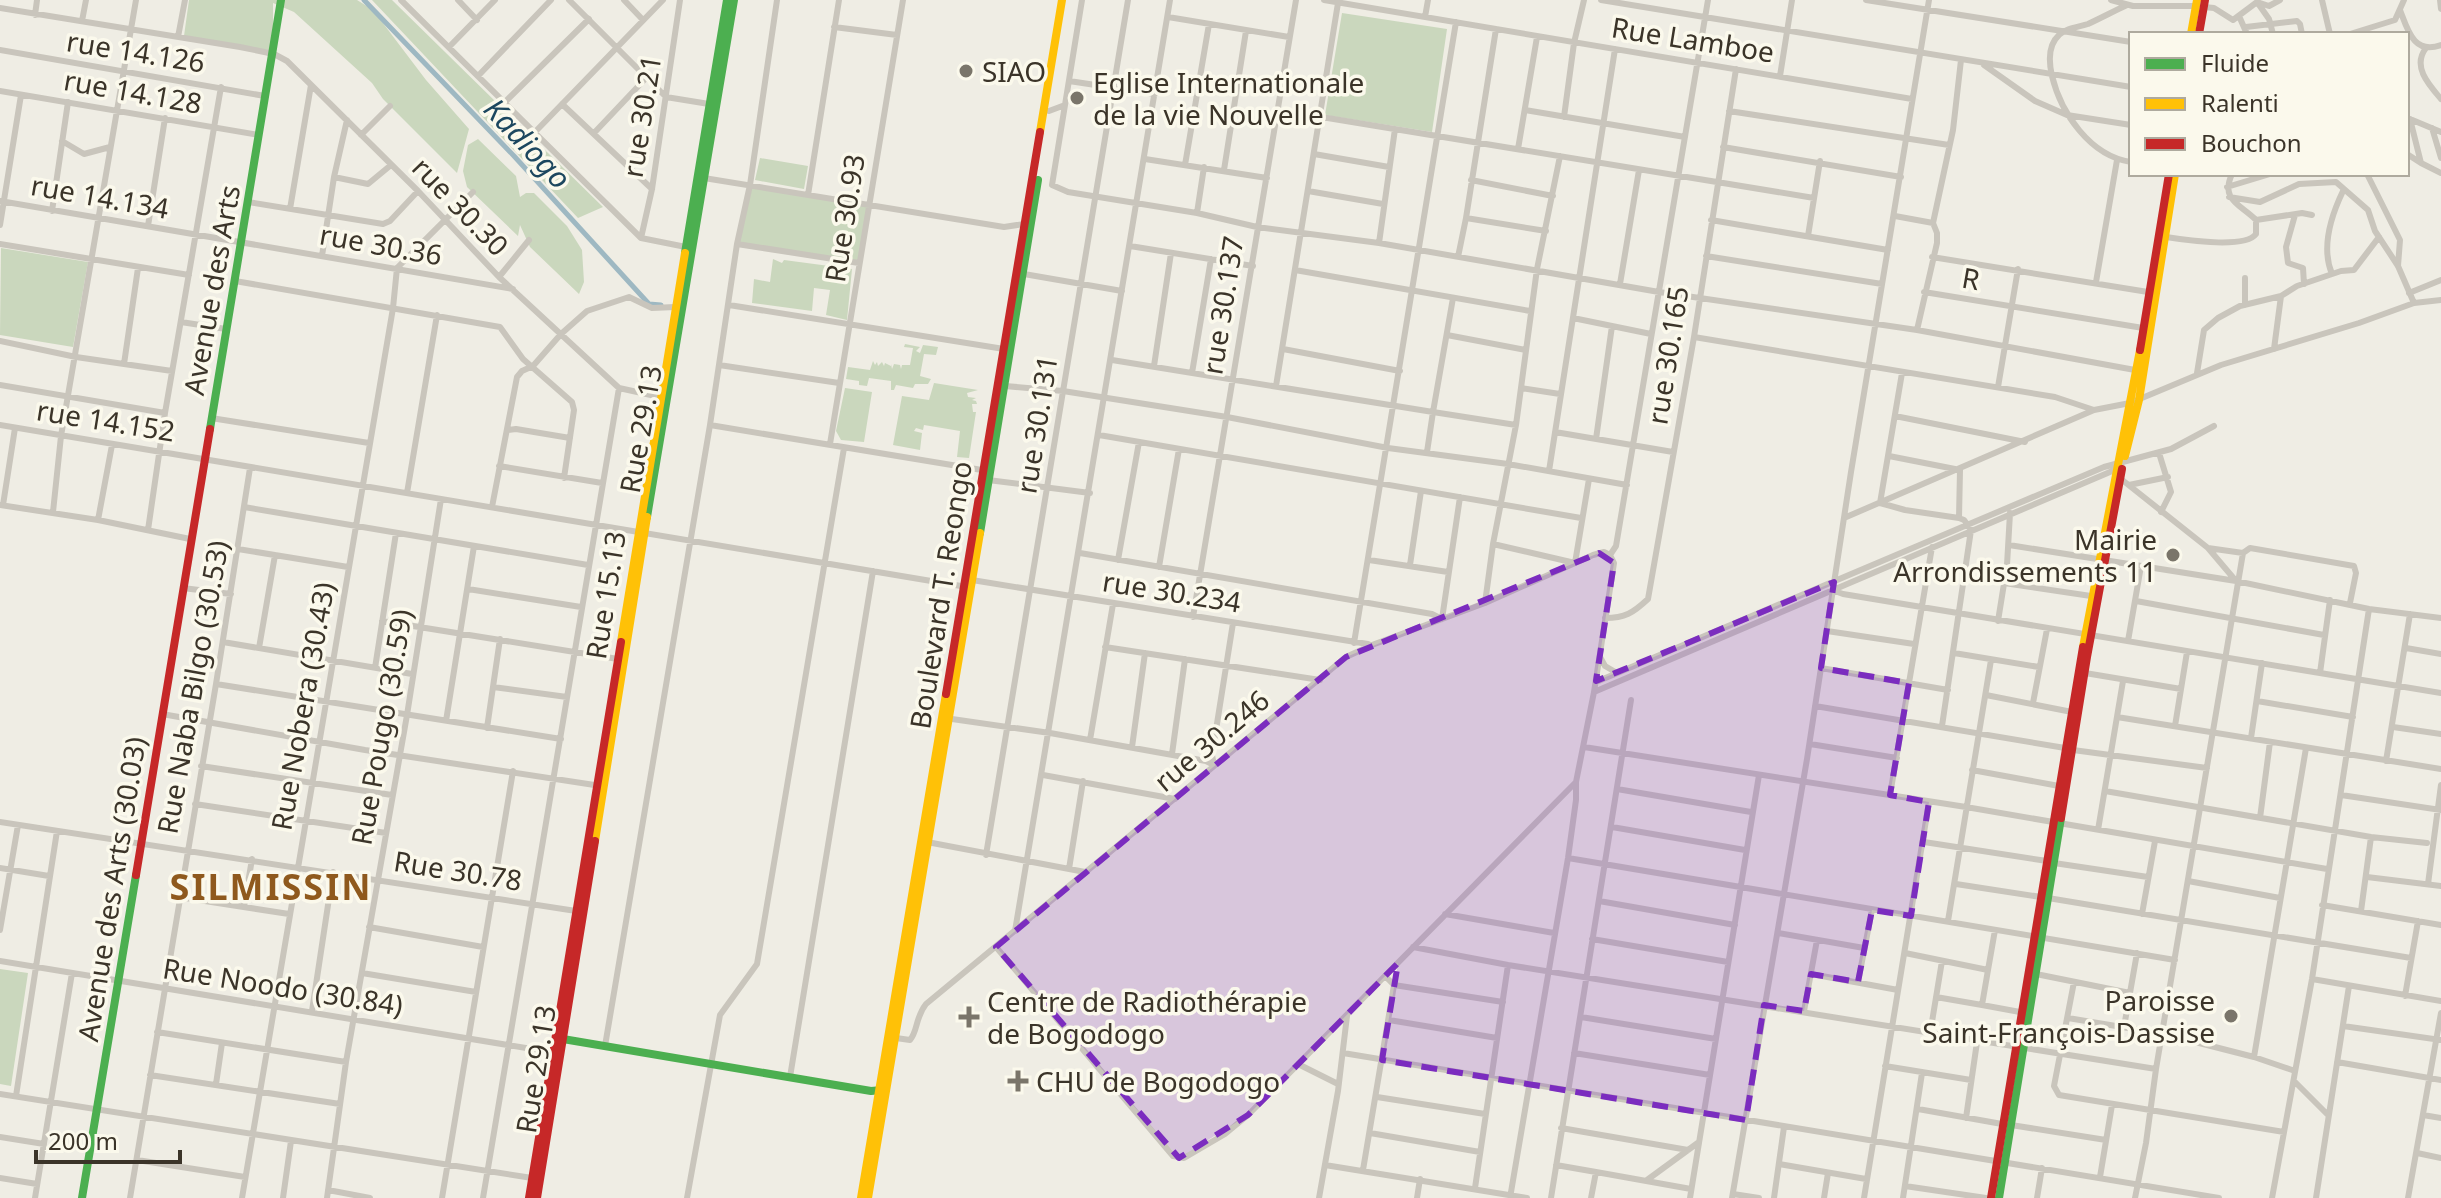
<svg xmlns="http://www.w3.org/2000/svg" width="2441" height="1198" font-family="'Noto Sans',sans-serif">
<rect width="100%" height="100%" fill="#efede4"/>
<path fill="#cad7bd" d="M189,0h168l16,10 53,70 43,49 -12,44 -74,-74 -11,-16 -78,-71 -21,-9v48l-89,-15z
M372,0h20l211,207 -25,11z
M1342,13l105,16 -15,103 -107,-17z
M478,139l38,37 4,21 6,-4h8l33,33 15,24 2,32 -5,12 -49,-47 -10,-22 -2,11 -51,-49 -4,-16 5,-26z
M760,158l48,8 -4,23 -49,-9z
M751,187l118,19 -12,57 -119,-19z
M1,248l87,14 -15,85 -73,-12z
M773,259l9,4 2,-3 68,9 -5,51 -21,-5 4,-25 -16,-2 -2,23 -60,-8 2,-24 16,3z
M905,344l15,3 -4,4 4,2 3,-8 15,2 -2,8 -12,-1 -4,22 11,3 -3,5h-13l-2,4 -17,-3 -2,5h-3v-9l-22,-3 -2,8 -8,-1v-4l-13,-2 2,-12 22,3 3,-9 2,4 2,-3 1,4 4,-4 2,4 1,-3 6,3v-2l1,5 2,-5 6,1 1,4 1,-4h8l3,-17 -9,-1z
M934,383l44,7 -11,3 1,4 8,1 -4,2 4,1 1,3h-5l1,8h3l-7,46 -12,-1 3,-26 -36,-6 -1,5 -7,-2 -2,3 8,2 -2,17 -27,-5 9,-49 27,4z
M845,388l27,4 -8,50 -23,-2 -5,-9z
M0,969l28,4 -17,113 -11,-2z"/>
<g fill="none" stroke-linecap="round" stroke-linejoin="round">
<path stroke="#9eb8c2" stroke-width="5" d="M364,0l150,156 135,148 12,1"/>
<path stroke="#c9c5bc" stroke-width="6" d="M401,0l240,238 45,9
M458,0l19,20
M569,0l97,97 43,7
M624,0l19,20
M1324,0l588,99
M1601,0l530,87
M1866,0l265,42
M2111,0l22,6h63
M2322,0l8,34
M2440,0l1,9
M2257,2l12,17 4,15
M2260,3l9,3 11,-6
M2127,5c-13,6 -26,13 -39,19 -10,3 -22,4 -29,11 -11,10 -10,28 -7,41 9,37 38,80 79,86
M2204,7l10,1 19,12 24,-18
M0,8l240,39 34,7 13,7 131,130 81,86 120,111
M2400,10c8,21 14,45 41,35
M35,15l2,-15
M2239,16l8,18
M1168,17l121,20
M1425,17l3,-17
M82,21l4,-21
M834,27l63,8
M2246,27l51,-6 3,3 2,10
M2350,34l45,-14 9,-20
M178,37l7,-37
M449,47l46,-47
M2426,48c-14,18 2,36 15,51
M0,50l265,46
M1984,65l51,36 32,14 64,10
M478,76l73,-76
M1780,76l12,-76
M1069,81l86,13
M0,91l259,44
M505,102l84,-83
M562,104l90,85
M1065,105l-13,80 16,7 129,21 60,14 122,16 280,49 258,38 218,40
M1279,110l535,88
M1525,110l160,27
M1049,111l16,-6 17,-105
M1729,111l220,34
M1564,117l10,-74 10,-43
M2410,119l11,44 20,10
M2410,119l31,13
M2432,128l9,30
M535,132l128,-132
M594,133l52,-55
M361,135l29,-29
M62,141l22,13 26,-7
M1723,147l178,30
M1518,149l19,-112
M1314,154l75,13
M2407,154l14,9
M1145,159l122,19
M1185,165l24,-141
M1224,170l22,-139
M2232,174c-12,26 8,30 24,46l46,-7 10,2
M2367,174l33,66 -2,26
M334,177l34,7 23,-19
M704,178l300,49 20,-3
M1471,180l82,16
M2227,187l43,-13
M1308,191l75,13
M808,195l31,-195
M2229,197l31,5 39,-18 37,-2 32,28 7,21 23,35 16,37
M0,201l513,88
M248,202l135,22 7,-3 28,-30
M290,209l21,-124
M52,211l16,-109
M1197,213l7,-46
M2295,215l-9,32 2,16 15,5 1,16
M1895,216l38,7
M1466,218l80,13
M1711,220l177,30
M0,225l21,-130
M148,226l17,-108
M1808,236l12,-75
M2166,237c19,3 79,12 90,-3v-14
M641,238l11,-49 28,-189
M1379,243l16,-114
M0,244l189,31
M737,244l122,19
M1130,246l123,20
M322,256l12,-79 13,-57
M1706,256l176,28
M1458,257l8,-39 30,-189
M1932,257l216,35
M1295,270l235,41
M1024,274l98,17
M2332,274c-11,-26 -1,-58 11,-83
M499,277l30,-37
M235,281l265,46 23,32 49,43 2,8 -10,68
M2096,282l21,-122
M1620,284l19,-114
M1924,292l219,36
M2409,293l32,-13
M1453,298l-20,114 83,13
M729,305l275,44
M2245,305v-27
M1573,318l78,16
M181,322l45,7
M1917,330l20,-87v-10l-4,-10 20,-93 8,-70
M1447,335l79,15
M1694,337l361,60 39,13
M0,341l76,16 96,14
M1283,349l117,22
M2274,349l7,-53
M1112,360l321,52 -6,40
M124,364l14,-96
M719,365l120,18
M1154,366l17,-113
M1192,373l19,-114
M1902,373l-22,130 25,7 54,8 5,2 7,10 -29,196
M2197,373l7,-43 14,-12 22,-12 41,-10 16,-10 44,-15 13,-1 25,-33
M0,385l165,28
M1005,386l58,5 164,26 161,31 120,16 119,21
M1276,386l62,-383
M1998,387l20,-118
M619,388l41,9
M1521,388l39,6
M1895,416l130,26
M211,418l158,25
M0,425l967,162
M710,425l272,45
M508,430l8,-1 54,9
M1555,432l118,20
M1099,435l482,83
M1596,439l16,-113
M830,444l73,-444
M2159,453l12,39 -10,20
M1889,456l71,14 -1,48
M499,466l103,17
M1549,471l66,-422
M2121,479l87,69 28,33
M988,480l102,13
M2129,485l39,-8
M407,493l30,-178
M0,505l98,15 92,19
M3,505l12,-77
M244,507l344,58
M492,507l25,-130 5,-6 11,-5 28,-32 26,-23 42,-14 23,11 23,-1
M53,512l8,-76 75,-436
M1844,518l250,-108 36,-7 91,-38 138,-42 55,-20 27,-3
M98,520l14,-75
M148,530l17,-117 56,-326
M1493,544l82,19 14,-84
M2009,545l227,36 133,28 72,9
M2208,548l35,5
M238,549l110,18
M1080,553l352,61 10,5 18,-122
M1118,560l21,-118
M1369,560l79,12
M1410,565l11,-74
M1159,567l20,-118
M972,580l396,64
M2004,583l87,13
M183,588l48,6
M468,589l113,18
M1832,590l11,4 598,99
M2136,601l188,34
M1485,603l8,-59 23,-119 21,-156 23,-113
M1193,617l103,-617
M1605,618c20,0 28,-5 43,-19l46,-262 42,-268
M382,621l236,38
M1998,621l9,-56 3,-52
M1827,631l87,13
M2128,641l13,-75
M223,642l189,32
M1354,643l102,-621
M1105,647l215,33
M259,648l16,-93
M2406,648l35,6
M1954,653l85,14
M1600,657l5,9 12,7
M375,668l21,-135
M1821,668l127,22
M2085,673l96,16
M2320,673l10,-73
M1596,682l508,-215 67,-18 43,-23
M216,684l345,55
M493,687l74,10
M1594,692l523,-223
M1986,695l86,17
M2257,701l96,16
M2033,703l14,-74
M1815,706l250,42
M162,714l203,36 236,36
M2117,717l324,52
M945,718l105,15 156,28 8,4
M446,721l28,-175
M2175,726l12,-74
M2393,727l48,7
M487,728l13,-89
M2251,738l11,-75
M1090,740l23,-136
M1810,744l87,14
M1132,747l13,-94
M1584,747l382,60 361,62
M2073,750l134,18
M1172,754l13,-95
M2386,761l24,-147
M1214,765l-2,-10 21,-132
M201,766l191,29
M1972,770l87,16
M1043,775l132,24
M1617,789l134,23
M2105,791l266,46 56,6
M1890,795l42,-248
M2341,795l100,15
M195,804l191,29
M2260,818l10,-76
M0,822l576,89
M1612,827l133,23
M2098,830l25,-149
M927,842l158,30
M1924,842l123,19
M986,855l142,-855
M1568,858l607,102
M2054,863l94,14
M0,868l49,8
M1069,869l14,-88
M2367,877l74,9
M2188,881l92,17
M1956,884l85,13
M2428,884l13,-99
M179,897l110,17
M2048,898l363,60
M1599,901l136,24
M2322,905l119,20
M244,907l8,-48
M2361,911l10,-74
M1445,914l109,19
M2142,914l13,-73
M1948,921l43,-261
M369,927l114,20
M0,930l18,-105
M1015,931l155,-931
M1778,933l86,15
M1592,939l136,23
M996,947l177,209 11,2 41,-24 23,-19 328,-333 18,-90 20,-129 -4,-8 6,-9 92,-546
M1413,947l95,18 648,104
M1905,953l83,17 7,-40
M0,961l556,92
M362,973l114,19
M1811,974l87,16
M2036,974l94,19
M2312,979l129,22
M1858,982l14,-72
M2074,982l-20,104 5,9 225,37
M1394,985l109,17
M2405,996l13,-75
M1936,997l46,8 6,-35
M1982,1005l38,7
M312,1011l21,-139
M1804,1011l13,-71
M1581,1017l135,22
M2068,1018l96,16 90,23
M1389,1020l108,18
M2343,1026l98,14
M2124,1027l13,-74
M157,1032l189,30
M1930,1034l12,-73
M896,1038l14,2c8,-9 5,-22 16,-36l420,-347 26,-12 113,-42 108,-48 11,-3 6,3
M605,1046l105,-621 27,-181 13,-59 27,-185
M1343,1053l876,145
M1574,1053l136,22
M2337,1062l104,18
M1298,1064l40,20
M1885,1066l86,14
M2295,1071l-41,-14 52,-309
M150,1075l190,29
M790,1077l83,-506
M2294,1081l34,34
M216,1084l6,-41
M0,1094l532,84
M16,1096l41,-265
M1377,1097l108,17
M1918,1109l84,15
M2423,1115l18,3
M1966,1118l11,-76
M2011,1125l95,15
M1561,1128l127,22
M1370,1133l110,19
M0,1137l44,7
M2417,1153l24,5
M137,1160l108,17
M1779,1164l87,15
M1325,1165l202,33
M1556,1165l40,7 -5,26
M1363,1170l31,-185 -9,-9
M1596,1172l95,17
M2100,1177l12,-72
M0,1178l37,6
M1647,1180l52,-38
M1905,1186l81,12
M1475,1188l33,-223
M328,1190l42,8
M1733,1194l26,4
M35,1198l37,-225
M130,1198l86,-514 34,-216
M242,1198l151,-890 4,-40 76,-76
M283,1198l8,-57
M327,1198l19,-136 61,-347 34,-216
M442,1198l71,-427
M483,1198l136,-810
M687,1198l33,-183 37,-51 87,-516
M1319,1198l19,-107 9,-75
M1417,1198l3,-19
M1510,1198l58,-340 8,-58v-18
M1551,1198l80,-498
M1690,1198l69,-423
M1732,1198l75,-439 44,-287 78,-472
M1774,1198l10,-71
M1824,1198l4,-25
M1864,1198l65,-396
M1903,1198l19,-125
M2037,1198l5,-30
M2135,1198l11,-55 10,-74 87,-516 7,-5 104,18 2,7 -6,30
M2272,1198l40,-219 57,-370
M2316,1198l33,-212
M2408,1198l33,-185"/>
<path stroke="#4caf50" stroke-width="8" d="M685,253l42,-253
M210,429l71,-429
M647,517l87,-517
M980,533l58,-353
M557,1038l314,53 11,-1
M82,1198l54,-323
M1999,1198l62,-380"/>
<path stroke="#ffc107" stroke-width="8" d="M2191,34l6,-34
M1040,132l22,-132
M2125,456l14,-56 36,-226
M621,642l64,-389
M2083,647l57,-297
M595,841l52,-324
M861,1198l85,-504
M868,1198l112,-665"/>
<path stroke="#c62828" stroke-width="8" d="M2199,34l6,-34
M2140,350l29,-176
M946,694l94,-562
M2061,818l26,-161 35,-188
M136,875l74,-446
M529,1198l92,-556
M537,1198l58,-357
M1991,1198l92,-551"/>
</g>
<path fill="#7b2cbf" fill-opacity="0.2" stroke="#7b2cbf" stroke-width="6" stroke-dasharray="16 10" stroke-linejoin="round" d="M1599,553l15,10 -18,118 238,-99 -13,86 88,15 -19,112 39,7 -18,114 -39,-6 -14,72 -47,-8 -7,37 -40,-6 -18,115 -364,-60 16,-97 -150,152 -69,43 -183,-211 350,-290z"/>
<g fill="#7a756a" stroke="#fbf9ec" stroke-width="3">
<circle cx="966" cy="71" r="8"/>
<circle cx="1077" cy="98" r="8"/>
<circle cx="2173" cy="555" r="8"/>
<circle cx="2231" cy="1016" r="8"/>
<path d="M965 1005h8v8h8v8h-8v8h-8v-8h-8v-8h8z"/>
<path d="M1014 1069h8v8h8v8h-8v8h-8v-8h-8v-8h8z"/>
</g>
<g text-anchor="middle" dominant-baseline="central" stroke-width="7" stroke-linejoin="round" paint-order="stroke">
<g font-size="28" fill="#3b3429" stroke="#fbf9ec">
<text transform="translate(1693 39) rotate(9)">Rue Lamboe</text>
<text transform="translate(136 51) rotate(9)">rue 14.126</text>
<text transform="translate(133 91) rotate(10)">rue 14.128</text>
<text transform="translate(641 116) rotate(-81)">rue 30.21</text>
<text transform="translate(100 196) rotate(10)">rue 14.134</text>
<text transform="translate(461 206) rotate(46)">rue 30.30</text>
<text transform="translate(844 218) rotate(-81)">Rue 30.93</text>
<text transform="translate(381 244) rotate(10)">rue 30.36</text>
<text transform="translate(1971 278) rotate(10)">R</text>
<text transform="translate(211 290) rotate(-80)">Avenue des Arts</text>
<text transform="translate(1222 305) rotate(-81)">rue 30.137</text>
<text transform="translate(1667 355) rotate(-81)">rue 30.165</text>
<text transform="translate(106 420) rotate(9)">rue 14.152</text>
<text transform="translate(1036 424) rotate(-81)">rue 30.131</text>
<text transform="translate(640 429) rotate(-80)">Rue 29.13</text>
<text transform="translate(1172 591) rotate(9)">rue 30.234</text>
<text transform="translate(605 595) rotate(-81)">Rue 15.13</text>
<text transform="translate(940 595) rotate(-81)">Boulevard T. Reongo</text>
<text transform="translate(192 687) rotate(-80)">Rue Naba Bilgo (30.53)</text>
<text transform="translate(302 706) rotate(-80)">Rue Nobera (30.43)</text>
<text transform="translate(381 727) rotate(-80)">Rue Pougo (30.59)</text>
<text transform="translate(1211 740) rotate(-40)">rue 30.246</text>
<text transform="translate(458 870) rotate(9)">Rue 30.78</text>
<text transform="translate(111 889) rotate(-81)">Avenue des Arts (30.03)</text>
<text transform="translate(283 986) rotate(9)">Rue Noodo (30.84)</text>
<text transform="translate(535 1069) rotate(-81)">Rue 29.13</text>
</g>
<g font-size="28" fill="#3b3429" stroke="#fbf9ec" text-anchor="start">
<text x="982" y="71">SIAO</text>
<text x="1093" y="82">Eglise Internationale<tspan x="1093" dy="32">de la vie Nouvelle</tspan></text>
<text x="2157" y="539" text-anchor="end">Mairie<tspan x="2157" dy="32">Arrondissements 11</tspan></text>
<text x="2215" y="1000" text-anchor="end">Paroisse<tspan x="2215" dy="32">Saint-François-Dassise</tspan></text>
<text x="987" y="1001">Centre de Radiothérapie<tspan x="987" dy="32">de Bogodogo</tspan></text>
<text x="1036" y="1081">CHU de Bogodogo</text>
</g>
<g font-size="30" font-style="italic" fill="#1c475f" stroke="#fbf9ec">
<text transform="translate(528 143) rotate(47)">Kadiogo</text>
</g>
<g font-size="36" font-weight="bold" letter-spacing="2" fill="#8f591d" stroke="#fbf9ec">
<text x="271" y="886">SILMISSIN</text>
</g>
</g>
<rect x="2129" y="32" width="280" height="144" fill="#fbf9ec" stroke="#aeaa9e" stroke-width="2"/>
<rect x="2145" y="58" width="40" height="12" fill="#4caf50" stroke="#aeaa9e" stroke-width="2"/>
<text x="2201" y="72" font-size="24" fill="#3b3429">Fluide</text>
<rect x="2145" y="98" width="40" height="12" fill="#ffc107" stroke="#aeaa9e" stroke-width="2"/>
<text x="2201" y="112" font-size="24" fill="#3b3429">Ralenti</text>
<rect x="2145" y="138" width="40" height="12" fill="#c62828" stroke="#aeaa9e" stroke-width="2"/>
<text x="2201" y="152" font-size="24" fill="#3b3429">Bouchon</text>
<path d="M36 1150v12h144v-12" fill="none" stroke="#3b3429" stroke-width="4"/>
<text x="48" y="1150" font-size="24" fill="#3b3429" stroke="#fbf9ec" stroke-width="6" paint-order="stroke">200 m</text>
</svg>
